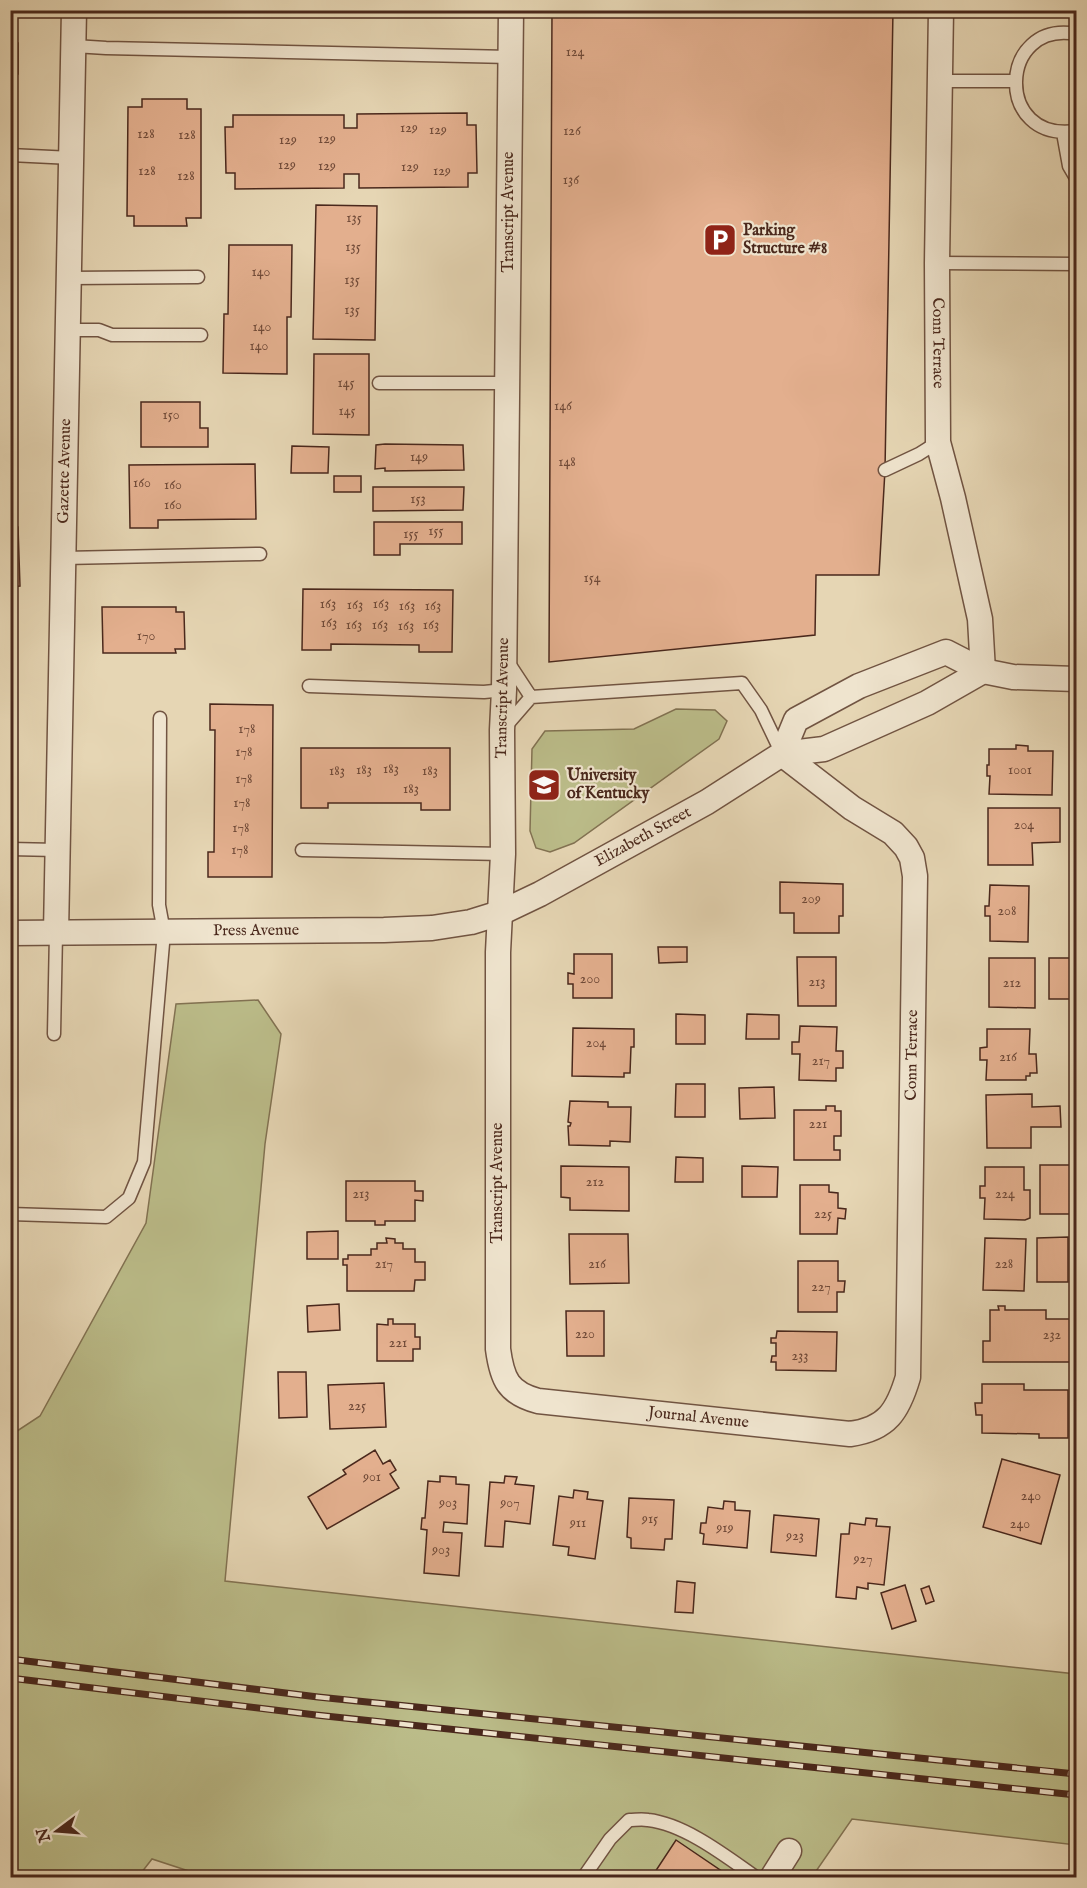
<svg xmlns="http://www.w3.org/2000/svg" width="1087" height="1888" font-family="'IM FELL English',serif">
<rect width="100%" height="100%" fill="#e6d6b4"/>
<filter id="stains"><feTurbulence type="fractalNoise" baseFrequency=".00333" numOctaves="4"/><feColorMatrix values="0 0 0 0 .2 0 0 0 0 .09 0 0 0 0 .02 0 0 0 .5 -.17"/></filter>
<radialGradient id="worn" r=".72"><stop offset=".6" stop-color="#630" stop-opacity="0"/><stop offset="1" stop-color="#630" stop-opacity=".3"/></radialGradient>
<path fill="#bbbc89" stroke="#827252" stroke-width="1.5" d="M676,709l39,1 12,11 -8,18 -145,104 -24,9 -14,-4 -6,-17 2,-82 13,-18 89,-2z
M258,1000l23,34 -16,110 -40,437 851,93v171l-224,-26 -40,58 -602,1 -58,-19 -14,18 -127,1v-443l29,-19 106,-193 30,-219z"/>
<path fill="#e3af8e" stroke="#4a281c" stroke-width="1.5" d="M552,10h341l-8,460 -6,105h-63l-1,60 -266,27z
M10,43h8v31h-3l-1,17h-4z
M142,99h45v10h14v109h-15l1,8h-53v-10h-7l1,-109h14z
M467,113v12h9l1,48h-9v14l-109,1v-14h-15v14l-109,1v-16h-9l-1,-46h8v-12h111v13h13v-14z
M316,205l61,1 -2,134 -62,-1z
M229,245h63l-1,72h-4v57l-64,-1 1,-59h4z
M314,354h55v81l-56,-1z
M141,402h59v26h8v19h-67z
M385,444l78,1 1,25 -79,1v-3l-10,1 1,-24z
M292,446l37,1 -1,26h-37z
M255,464l1,55 -98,1v8h-28l-1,-63z
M334,476h27v16h-27z
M373,487h91l-1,23 -90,1z
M374,522h88v22h-62v11h-26z
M18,527l2,59 -10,1v-59z
M303,589l150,1 -1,62h-33v-7l-88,-1v6h-29z
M102,607h74v5h8l1,37h-10l1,4h-73z
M210,704l63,1 -1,172h-64v-25h6l1,-122h-5z
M1016,745l12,1v5h25l-1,44 -63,-1 1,-18h-3v-11h2v-16h27z
M301,748h149v62h-29v-7h-93v5h-27z
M988,808h72v34l-28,1 1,22h-45z
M1070,852h6v21l-5,1z
M780,882l63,2v32h-4v17h-45v-20h-14z
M990,885l39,1 -1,56 -38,-1v-25h-5v-10h4z
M658,947h29v15l-28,1z
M574,954h38v44h-39v-14h-5v-11l6,1z
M797,957h39v49h-38z
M989,958h46v50l-46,-1z
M1049,958h27v41h-27z
M676,1014l29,1v29h-29z
M747,1014l32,1v24h-33z
M800,1026l37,1 -1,24h7v17h-7v13l-37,-1 1,-26h-8v-12h7z
M573,1028l61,1v18h-3l-1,26h-6v4l-52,-1z
M987,1029h43l-1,25h7l1,19h-7v3h-4v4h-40l1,-20h-7v-12l7,-1z
M676,1084h29v33h-30z
M774,1087l1,31 -35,1 -1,-31z
M1032,1094v13l28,-1 1,21h-30v21h-44l-1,-53z
M570,1101l38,1v5h23l-1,35 -20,-1v5l-41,-1 -1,-19h2l1,-3 -3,-1z
M826,1106h9v5h6v25h-7v14h6v10h-46v-50h32z
M676,1157l27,1v24h-28z
M1040,1165h36v49h-36z
M561,1166l68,1v44l-59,-1v-12l-9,-1z
M742,1166l36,1 -1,30h-35z
M985,1167h39v23h6v28l-5,2 -41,-1 1,-21h-5v-12h5z
M346,1181h69v10h8v10l-8,-1v21h-30v4h-10v-4h-29z
M800,1185h29v7l9,1v15l8,1 -1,10 -7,-1 -1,16h-37z
M338,1231v28h-31v-27z
M569,1234h59l1,49 -59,1z
M1068,1237v45h-31v-44z
M386,1238l9,1v4h8v6h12v13h10v18h-10l-1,11h-67v-26h-4v-6h5v-4h23v-6h6v-6h10z
M985,1238l41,1 -2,52 -41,-1z
M798,1261h40v20h7l-1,11h-7v20h-39z
M339,1304l1,26 -32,2 -1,-26z
M998,1306h7v4h41v9h25v43h-88v-21h7v-31h9z
M566,1311h38v45h-37z
M388,1319h5v5h22v13h5v12h-7v12h-36v-37l11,1z
M777,1331l60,1 -1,39 -60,-1v-8h-5l1,-6h4v-13h-5v-5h5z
M278,1372h28l1,45 -28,1z
M384,1383l2,44 -56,2 -2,-44z
M982,1384h42v6h44v48h-29v-4l-57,-1v-18h-6l-1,-12h7z
M375,1450l8,14 7,-4 6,10 -6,4 9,14 -72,41 -19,-32 38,-23 -3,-4z
M1002,1459l58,16 -19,69 -58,-17z
M440,1476l16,1v7l13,1 -2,39 -23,-2 -1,10 19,1 -3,43 -35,-3 3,-43 -6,-1 1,-11h3l3,-37 12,1z
M505,1476l12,1 -2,7 19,2 -4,38 -25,-3 -2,26 -18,-1 5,-64 14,1z
M574,1490l14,2 -1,7 16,2 -8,58 -27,-4 1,-8 -16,-2 6,-49 14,2z
M629,1498l45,2 -2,39h-7l-1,11 -33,-2v-10l-4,-1z
M724,1501l11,1v8l15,1 -3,37 -44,-4 1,-10 -4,-1 1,-10h5l2,-16 15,2z
M774,1515l45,4 -3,37 -45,-4z
M866,1518l11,1 -1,7 14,1 -6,58 -16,-2v6l-11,-2 -1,12 -20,-2 5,-63h8l1,-11 15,2z
M677,1581l18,2 -2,30 -18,-1z
M905,1585l11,36 -24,8 -11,-36z
M929,1586l5,15 -8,3 -5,-15z
M676,1840l50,34 -3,4h-72z"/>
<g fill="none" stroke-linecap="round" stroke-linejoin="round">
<defs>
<path id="lane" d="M1076,34c-78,-14 -82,109 0,97
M74,46l32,2 405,9
M939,81h75
M1063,133l6,33 7,12
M10,155l62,3
M937,263l139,1
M69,278l129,-1
M68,330h31l13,5h89
M379,383h128
M885,470l34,-16 19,-12
M64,558l196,-4
M508,662l23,35
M309,686l175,6 20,-2
M505,727l26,-30 211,-14 19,27 21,44
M10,849l47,1
M302,850l201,4
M54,1034l2,-101
M10,1214l96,3 23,-19 15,-36 20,-230 -5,-27 1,-187
M583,1878l27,-39 19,-19c6,0 13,-1 19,0 37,4 79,37 109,58"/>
<g id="street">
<path id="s1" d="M511,10l-7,680 -2,40 1,124 -5,98v397c4,30 10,44 40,52l312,33c37,-5 48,-23 58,-57l7,-501 -3,-18 -6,-11 -13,-14 -41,-25 -70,-54"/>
<path id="s2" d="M941,10l-4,253 1,179 15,56 27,121 3,52"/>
<path d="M782,754l14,-34 63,-34 87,-34 37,19 30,6 63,2"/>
<path id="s3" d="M10,933l374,-3 48,-2 39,-6 29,-9 40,-19 167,-92 75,-48 42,-5 103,-46 56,-32"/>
<path id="s4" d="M56,933l18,-923"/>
<path d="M772,1878l17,-27"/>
</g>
</defs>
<use href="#lane" stroke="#715442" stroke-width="15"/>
<use href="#street" stroke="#715442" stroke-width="27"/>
<use href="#lane" stroke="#efe4ce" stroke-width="12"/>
<use href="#street" stroke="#efe4ce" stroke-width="24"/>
<defs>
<path id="rail" d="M10,1659l308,38 758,77
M10,1678l306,37 760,80"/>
</defs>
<use href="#rail" stroke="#4a281c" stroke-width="7"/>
<use href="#rail" stroke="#efe4ce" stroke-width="4.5" stroke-dasharray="14" stroke-linecap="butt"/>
</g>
<defs>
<symbol id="parking-square" viewBox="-11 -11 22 22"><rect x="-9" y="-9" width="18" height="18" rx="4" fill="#8f2418" stroke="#efe4ce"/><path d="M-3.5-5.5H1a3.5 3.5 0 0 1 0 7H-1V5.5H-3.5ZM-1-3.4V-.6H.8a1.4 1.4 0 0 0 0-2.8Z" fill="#fff"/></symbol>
<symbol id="university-square" viewBox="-11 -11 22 22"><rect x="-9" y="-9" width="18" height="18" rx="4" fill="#8f2418" stroke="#efe4ce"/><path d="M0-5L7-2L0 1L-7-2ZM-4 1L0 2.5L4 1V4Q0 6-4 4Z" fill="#fff"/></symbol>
</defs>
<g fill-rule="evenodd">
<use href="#parking-square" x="701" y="221" width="38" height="38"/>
<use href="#university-square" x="525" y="766" width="38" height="38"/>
</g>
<g text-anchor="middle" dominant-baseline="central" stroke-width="4.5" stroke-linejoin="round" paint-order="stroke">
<g font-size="14" fill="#704a38">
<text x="575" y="52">124</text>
<text x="409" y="128">129</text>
<text x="438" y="130">129</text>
<text x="572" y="131">126</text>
<text x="146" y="134">128</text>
<text x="187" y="135">128</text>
<text x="327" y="139">129</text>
<text x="288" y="140">129</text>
<text x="287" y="165">129</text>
<text x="327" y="166">129</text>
<text x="410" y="167">129</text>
<text x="147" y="171">128</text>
<text x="442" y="171">129</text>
<text x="186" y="176">128</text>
<text x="571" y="180">136</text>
<text x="354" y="218">135</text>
<text x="353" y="247">135</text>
<text x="261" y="272">140</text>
<text x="352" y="280">135</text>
<text x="352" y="310">135</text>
<text x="262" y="327">140</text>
<text x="259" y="346">140</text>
<text x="346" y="383">145</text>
<text x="563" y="406">146</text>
<text x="347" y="411">145</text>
<text x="171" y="415">150</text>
<text x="419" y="457">149</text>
<text x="567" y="462">148</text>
<text x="142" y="483">160</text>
<text x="173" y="485">160</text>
<text x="418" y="499">153</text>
<text x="173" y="505">160</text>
<text x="436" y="531">155</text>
<text x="411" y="534">155</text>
<text x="592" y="578">154</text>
<text x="328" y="604">163</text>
<text x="381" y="604">163</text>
<text x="355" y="605">163</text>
<text x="407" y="606">163</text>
<text x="433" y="606">163</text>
<text x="329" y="623">163</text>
<text x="354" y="625">163</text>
<text x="380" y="625">163</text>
<text x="431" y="625">163</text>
<text x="406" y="626">163</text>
<text x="146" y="636">170</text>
<text x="247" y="729">178</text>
<text x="244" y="752">178</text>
<text x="391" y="769">183</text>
<text x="364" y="770">183</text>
<text x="1020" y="770">1001</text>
<text x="337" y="771">183</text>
<text x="430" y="771">183</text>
<text x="244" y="779">178</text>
<text x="411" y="789">183</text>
<text x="242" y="803">178</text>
<text x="1024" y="825">204</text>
<text x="241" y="828">178</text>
<text x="240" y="850">178</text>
<text x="811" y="899">209</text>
<text x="1007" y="911">208</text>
<text x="590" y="979">200</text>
<text x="817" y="982">213</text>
<text x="1012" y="983">212</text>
<text x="596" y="1043">204</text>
<text x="1008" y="1057">216</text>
<text x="821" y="1061">217</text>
<text x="818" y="1124">221</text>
<text x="595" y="1182">212</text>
<text x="361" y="1194">213</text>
<text x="1005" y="1194">224</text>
<text x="823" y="1214">225</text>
<text x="384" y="1264">217</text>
<text x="597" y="1264">216</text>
<text x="1004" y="1264">228</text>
<text x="821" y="1287">227</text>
<text x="585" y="1334">220</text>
<text x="1052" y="1335">232</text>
<text x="398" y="1343">221</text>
<text x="800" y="1356">233</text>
<text x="357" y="1406">225</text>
<text x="372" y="1477">901</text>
<text x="1031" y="1496">240</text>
<text x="448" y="1503">903</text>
<text x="510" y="1503">907</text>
<text x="650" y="1519">915</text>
<text x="578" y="1523">911</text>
<text x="1020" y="1524">240</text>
<text x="725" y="1528">919</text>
<text x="795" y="1536">923</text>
<text x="441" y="1550">903</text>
<text x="863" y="1559">927</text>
</g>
<g font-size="16" fill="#4a281c" stroke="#efe4ce">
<text transform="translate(509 212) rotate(-90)">Transcript Avenue</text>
<text stroke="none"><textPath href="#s2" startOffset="333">Conn Terrace</textPath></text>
<text stroke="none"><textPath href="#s4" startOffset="462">Gazette Avenue</textPath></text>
<text transform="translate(503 698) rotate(-89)">Transcript Avenue</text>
<text stroke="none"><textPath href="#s3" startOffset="654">Elizabeth Street</textPath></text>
<text stroke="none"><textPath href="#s3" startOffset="246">Press Avenue</textPath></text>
<text stroke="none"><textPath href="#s1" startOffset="2134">Conn Terrace</textPath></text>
<text transform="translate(498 1183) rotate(-90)">Transcript Avenue</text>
<text stroke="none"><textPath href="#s1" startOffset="1572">Journal Avenue</textPath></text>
</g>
<g font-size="16" font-weight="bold" fill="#4a281c" stroke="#efe4ce" text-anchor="start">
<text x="743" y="231">Parking<tspan x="743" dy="18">Structure #8</tspan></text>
<text x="567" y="776">University<tspan x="567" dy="18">of Kentucky</tspan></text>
</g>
</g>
<rect width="1087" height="1888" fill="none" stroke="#e6d6b4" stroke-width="36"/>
<rect x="12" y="12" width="1063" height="1864" fill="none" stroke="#4a281c" stroke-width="3"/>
<rect x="18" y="18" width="1051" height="1852" fill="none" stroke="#4a281c" stroke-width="1.5"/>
<g transform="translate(57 1831) rotate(254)" stroke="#efe4ce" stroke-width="4.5" paint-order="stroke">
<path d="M0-4.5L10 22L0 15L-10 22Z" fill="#4a281c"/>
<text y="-9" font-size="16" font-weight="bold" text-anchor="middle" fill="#4a281c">N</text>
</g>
<rect width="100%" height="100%" filter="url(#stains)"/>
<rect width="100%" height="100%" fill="url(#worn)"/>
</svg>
